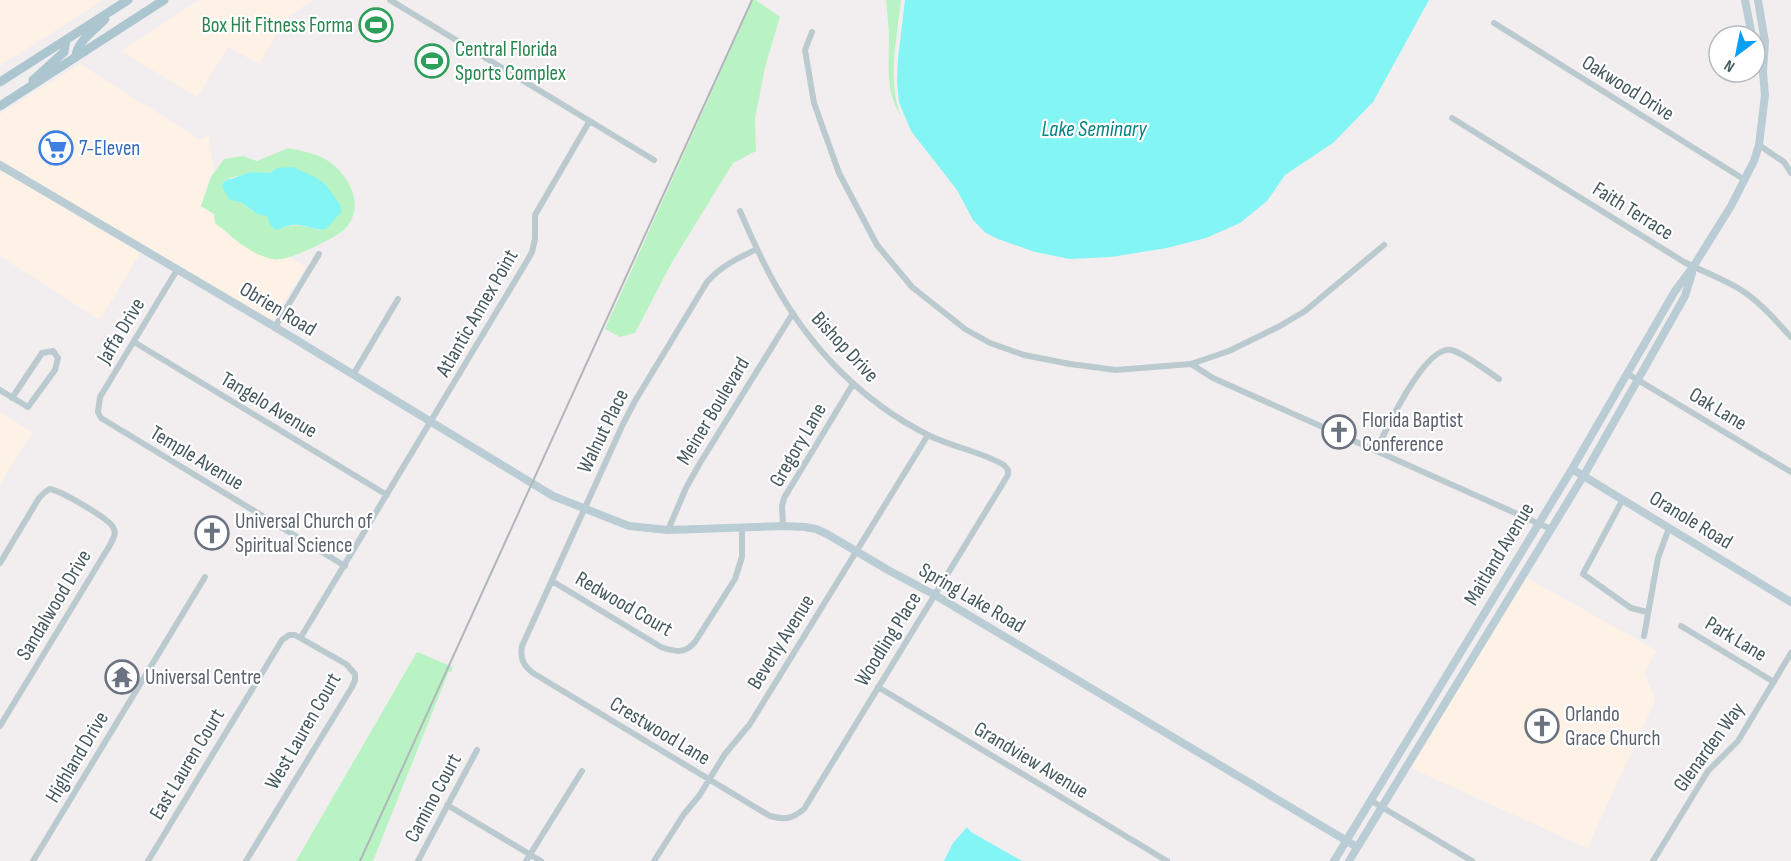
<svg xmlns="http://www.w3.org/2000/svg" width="1791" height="861" font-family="'Sofia Sans Condensed',sans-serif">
<rect width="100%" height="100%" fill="#f2eeef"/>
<path fill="#fef2e6" d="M0,0h103l-103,66z
M199,0h114l-26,17 -28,47 -31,-17 -31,50 -76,-46z
M80,64l121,76 7,-5 6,37 -4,5 -9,29 13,8 1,9 38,29 22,8 14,-3 17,10 -34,53 -272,-160v-46z
M0,170l140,83 -40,67 -100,-64z
M0,412l32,20 -32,52z
M1526,577l129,73 2,-1 -13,24 11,25 -2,7 -66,143 -176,-80z"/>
<path fill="#b9f3c3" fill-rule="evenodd" d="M753,0h3l24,17 -15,50 -10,52 1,32 -23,12 -62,101 -36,69 -15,4 -15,-8z
M886,0h15c-4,38 -14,80 0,117 -16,-28 -12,-48 -12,-79 0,-12 -2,-25 -3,-38z
M288,148c14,3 32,6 43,15 21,16 34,46 13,67 -9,7 -22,13 -32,18 -11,5 -28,13 -39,11 -23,-4 -40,-22 -58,-36l-1,-9 -13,-8 10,-29 13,-18 19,-3 14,5zM252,172l18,1 66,29 5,4 -22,24c-12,-3 -25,-8 -36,-2l-15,-9 -1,-3 -15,-5 -11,-9 -17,-20 3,-3z
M417,652l36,15 -2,5 -2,-1 -76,190h-77z"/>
<path fill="#82f5f4" d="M905,0h524l-56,102 -40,41 -48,32 -18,26 -27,22 -34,15 -39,10 -56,9 -41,2 -35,-7 -37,-13 -12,-6 -13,-13 -16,-30 -46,-59 -12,-29 -2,-21 1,-23z
M293,167l22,10 11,8 15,21v6l-15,17c-12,2 -23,-6 -35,-4 -5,1 -10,3 -14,5 -8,-3 -7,-7 -10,-14l-10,-2 -16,-12 -11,-2 -8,-13 2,-5 4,-3h4l12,-5 8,-2 18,1 7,-5z
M967,827l4,5 51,29h-78l9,-18z"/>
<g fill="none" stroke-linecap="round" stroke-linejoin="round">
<path stroke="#bbcacf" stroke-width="6" d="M390,0l264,160
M1494,23l251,157
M812,32l-7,18 9,53 25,70 38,72 35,42 53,42 25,14 34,12 46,9 46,6 75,-6 38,-13 51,-25 25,-15 79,-66
M1452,118l232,144c21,11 44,18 63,32 17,12 30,28 44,43
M1759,145l25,17 7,11
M740,211c11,25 22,51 36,75 35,63 87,116 152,149 24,12 54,17 76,30l4,5v5l-204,334c-12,10 -19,11 -34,7l-237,-143c-10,-8 -13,-14 -11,-27l101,-222 12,-23 72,-119c14,-16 31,-24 50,-33
M177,270l-77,127 -2,15 3,6 244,148
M275,327l44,-73
M134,342l253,153
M1191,364l22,14 338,151
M1628,374l163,98
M353,375l45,-76
M0,390l28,17 27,-37 3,-12 -5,-7 -11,2 -30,45
M1376,451c10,-21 48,-105 75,-101 11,2 38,22 48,29
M1623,499l-40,75 48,34 16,4
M783,526l-1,-20 2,-8 69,-114
M668,530l18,-42 14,-25 93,-150
M0,563l39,-65 6,-6 5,-3c11,2 58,29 63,38 4,6 0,12 -3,18l-110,181
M552,581l109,66c14,5 24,7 34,-5l40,-63 7,-22v-29
M1681,626l93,56
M1644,636l14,-78 11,-30
M301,637l226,-376 5,-9 3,-13v-24l54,-93
M878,687l289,174
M1370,800l102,61
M447,805l94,56
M33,861l172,-284
M148,861l134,-221 7,-5h6l51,29 9,10v6l-3,7 -106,174
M418,861l59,-111
M526,861l56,-90
M654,861l30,-47 15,-18 26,-42 25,-30 178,-289
M1653,861l55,-90 30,-30 53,-88"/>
<path stroke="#bacdd5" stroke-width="8" d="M1745,0l7,36
M1755,48l6,18
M0,165l275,162 278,169 76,30 39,4 115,-4 22,1 11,2 11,5 61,36 47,25 422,252
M1572,469l219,133
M1334,861l238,-392 103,-178 18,-24 38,-61 23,-45 5,-16 6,-50 -2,-23 2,-30 -7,-42
M1349,861l235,-386 101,-179 7,-23"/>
<path stroke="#acc6d0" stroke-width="9" d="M76,57c0,-15 19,-27 29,-38
M33,80l31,-28 2,-12
M0,82l128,-82
M0,106l164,-106"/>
<path stroke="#b0b6ba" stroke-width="2" d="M360,861l392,-861"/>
</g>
<defs>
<symbol id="stadium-ring" viewBox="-11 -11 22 22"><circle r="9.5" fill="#fff" stroke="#2e9e5b" stroke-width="1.5"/><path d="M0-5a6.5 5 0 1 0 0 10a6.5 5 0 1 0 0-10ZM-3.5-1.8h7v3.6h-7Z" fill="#2e9e5b"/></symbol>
<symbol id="supermarket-ring" viewBox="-11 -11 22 22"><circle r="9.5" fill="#fff" stroke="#3f7fe0" stroke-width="1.5"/><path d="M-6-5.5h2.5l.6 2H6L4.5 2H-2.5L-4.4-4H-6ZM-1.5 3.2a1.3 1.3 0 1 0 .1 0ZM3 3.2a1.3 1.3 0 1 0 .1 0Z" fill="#3f7fe0"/></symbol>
<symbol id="church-ring" viewBox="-11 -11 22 22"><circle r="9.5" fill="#fff" stroke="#6b7280" stroke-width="1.5"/><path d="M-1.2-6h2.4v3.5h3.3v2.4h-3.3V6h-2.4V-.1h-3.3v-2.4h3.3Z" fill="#6b7280"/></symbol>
<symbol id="temple-ring" viewBox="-11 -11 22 22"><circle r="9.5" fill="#fff" stroke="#6b7280" stroke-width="1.5"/><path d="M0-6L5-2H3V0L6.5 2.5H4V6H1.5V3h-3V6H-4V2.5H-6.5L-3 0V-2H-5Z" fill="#6b7280"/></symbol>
</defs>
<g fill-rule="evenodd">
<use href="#stadium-ring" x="357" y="6" width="38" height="38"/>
<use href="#stadium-ring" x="413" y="42" width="38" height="38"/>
<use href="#supermarket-ring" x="37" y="129" width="38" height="38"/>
<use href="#church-ring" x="1320" y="413" width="38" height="38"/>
<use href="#church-ring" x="193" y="514" width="38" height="38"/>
<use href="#temple-ring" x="103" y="658" width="38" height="38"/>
<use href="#church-ring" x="1523" y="707" width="38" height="38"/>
</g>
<g text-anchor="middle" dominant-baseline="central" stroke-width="4.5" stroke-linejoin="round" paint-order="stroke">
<g font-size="21" fill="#27864d" stroke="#fff" text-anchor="end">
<text x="353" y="25">Box Hit Fitness Forma</text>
<text x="455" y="49" text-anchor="start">Central Florida<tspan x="455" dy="24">Sports Complex</tspan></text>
</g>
<g font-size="21" fill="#45585e" stroke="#fff">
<text transform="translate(1628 88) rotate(32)">Oakwood Drive</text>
<text transform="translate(1633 211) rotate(32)">Faith Terrace</text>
<text transform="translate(278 309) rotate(31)">Obrien Road</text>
<text transform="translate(477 313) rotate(-60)">Atlantic Annex Point</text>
<text transform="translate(121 331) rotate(-59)">Jaffa Drive</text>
<text transform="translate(845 347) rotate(47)">Bishop Drive</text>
<text transform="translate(269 405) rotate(31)">Tangelo Avenue</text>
<text transform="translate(1718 409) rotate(31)">Oak Lane</text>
<text transform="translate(713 411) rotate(-59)">Meiner Boulevard</text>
<text transform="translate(603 431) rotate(-64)">Walnut Place</text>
<text transform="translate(798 445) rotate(-60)">Gregory Lane</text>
<text transform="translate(197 458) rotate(31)">Temple Avenue</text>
<text transform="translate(1691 520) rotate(31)">Oranole Road</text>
<text transform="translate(1499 554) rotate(-59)">Maitland Avenue</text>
<text transform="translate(972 598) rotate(30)">Spring Lake Road</text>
<text transform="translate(624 604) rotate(30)">Redwood Court</text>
<text transform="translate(54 605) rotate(-59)">Sandalwood Drive</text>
<text transform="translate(888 639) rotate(-58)">Woodling Place</text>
<text transform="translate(1736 639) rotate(31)">Park Lane</text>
<text transform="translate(781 642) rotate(-58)">Beverly Avenue</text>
<text transform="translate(303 731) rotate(-60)">West Lauren Court</text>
<text transform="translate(660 731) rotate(31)">Crestwood Lane</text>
<text transform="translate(1709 747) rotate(-54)">Glenarden Way</text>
<text transform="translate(77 757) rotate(-59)">Highland Drive</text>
<text transform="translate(1031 760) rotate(31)">Grandview Avenue</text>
<text transform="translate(187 764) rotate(-59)">East Lauren Court</text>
<text transform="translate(433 798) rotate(-62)">Camino Court</text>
</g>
<g font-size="21" fill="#366cbe" stroke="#fff" text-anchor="start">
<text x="79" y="148">7-Eleven</text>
</g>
<g font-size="21" fill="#5b616d" stroke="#fff" text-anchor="start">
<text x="1362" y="420">Florida Baptist<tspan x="1362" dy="24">Conference</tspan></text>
<text x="235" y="521">Universal Church of<tspan x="235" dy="24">Spiritual Science</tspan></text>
<text x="145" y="677">Universal Centre</text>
<text x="1565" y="714">Orlando<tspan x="1565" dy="24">Grace Church</tspan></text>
</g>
<g font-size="22" font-style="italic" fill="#058484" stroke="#fff">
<text x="1094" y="129">Lake Seminary</text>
</g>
</g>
<g transform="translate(1737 54) rotate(212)"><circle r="28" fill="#ffffff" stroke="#b5bcbf" stroke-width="1.5"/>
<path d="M0-4.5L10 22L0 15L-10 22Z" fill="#079ff3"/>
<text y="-9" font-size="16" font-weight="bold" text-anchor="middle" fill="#45585e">N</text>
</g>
</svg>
